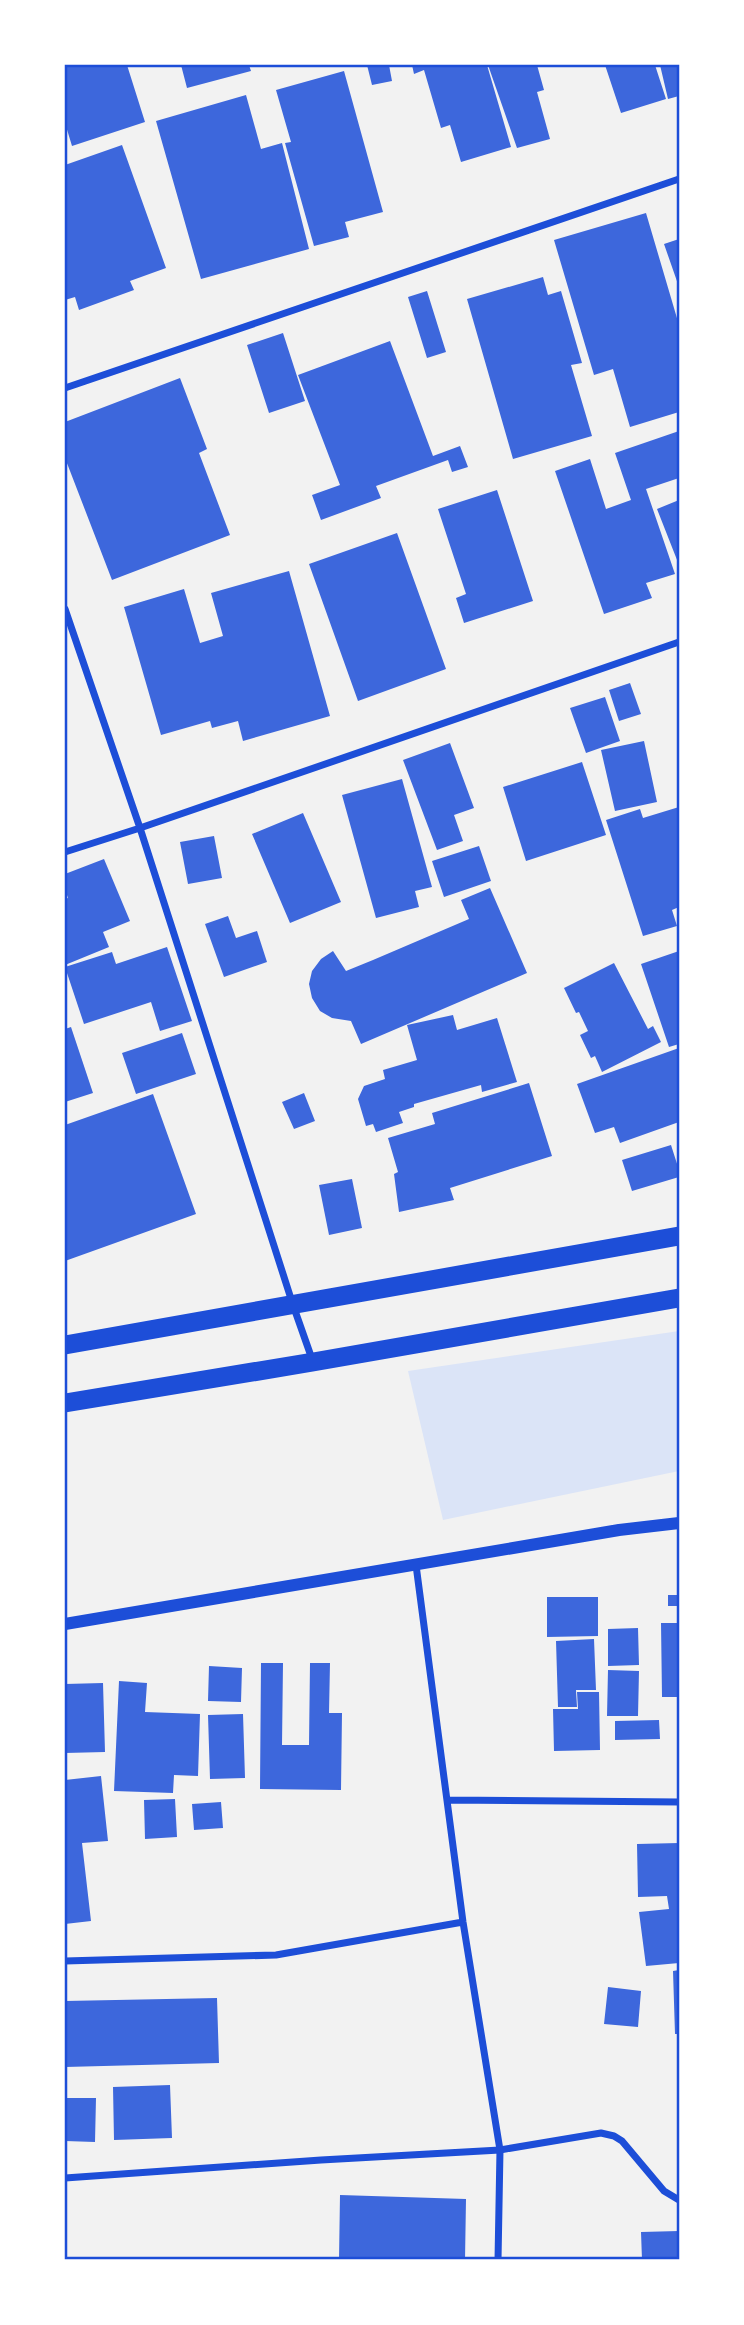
<svg xmlns="http://www.w3.org/2000/svg" width="744" height="2325" font-family="'Source Serif 4',serif">
<rect width="100%" height="100%" fill="#f2f2f2"/>
<path fill="#dbe4f7" d="M679,1331v140l-236,49 -35,-149z"/>
<path fill="#3d67dc" d="M65,65h62l18,57 -73,24 -7,-23z
M181,65h68l2,6 -64,17z
M367,65h22l3,16 -20,4z
M412,65h75l24,82 -50,15 -11,-37 -9,3 -17,-58 -10,4z
M488,65h49l7,25 -7,2 13,47 -33,9z
M605,65h50l11,34 -45,14z
M660,65h19v31l-11,3z
M344,71l39,141 -38,10 4,15 -35,9 -29,-103 6,-1 -15,-52z
M246,95l15,54 21,-6 27,106 -108,30 -45,-158z
M122,145l44,123 -36,13 4,9 -55,20 -4,-13 -10,3v-135z
M646,213l33,112v87l-49,15 -17,-58 -19,6 -40,-135z
M679,239v48l-15,-43z
M543,277l5,18 13,-4 21,72 -11,2 21,71 -79,23 -46,-160z
M427,291l19,61 -19,6 -19,-61z
M283,333l22,68 -36,12 -22,-68z
M390,341l43,115 27,-10 8,21 -16,5 -4,-12 -72,26 5,12 -60,22 -9,-25 28,-10 -42,-110z
M180,378l27,71 -8,4 31,82 -118,45 -47,-122v-36z
M679,431v47l-33,11 29,85 -29,9 6,15 -48,16 -49,-143 35,-12 16,50 25,-9 -16,-47z
M497,490l36,111 -69,22 -8,-25 10,-4 -28,-85z
M679,500v65l-22,-56z
M397,533l49,136 -88,32 -49,-137z
M289,571l41,145 -87,25 -5,-20 -26,7 -2,-7 -49,14 -37,-128 60,-18 16,54 23,-7 -12,-43z
M630,683l11,31 -22,7 -10,-31z
M605,697l15,44 -34,12 -16,-45z
M644,741l13,61 -42,9 -14,-61z
M450,743l24,65 -20,7 9,26 -26,9 -34,-90z
M582,762l24,73 -80,26 -23,-74z
M402,779l30,108 -17,4 4,16 -43,11 -34,-123z
M679,807v100l-7,3 5,16 -34,10 -37,-116 34,-11 3,9z
M303,813l38,89 -51,21 -38,-89z
M214,836l8,42 -34,6 -8,-42z
M479,846l12,35 -47,16 -12,-36z
M104,859l26,62 -27,11 6,15 -44,18v-66l3,-1 -3,-9v-15z
M490,888l37,85 -166,71 -10,-23 -19,-3 -12,-7 -8,-13 -3,-14 3,-13 9,-12 12,-8 13,20 27,-11 96,-41 -8,-19z
M228,916l8,22 21,-7 10,31 -43,15 -19,-53z
M167,947l25,74 -32,10 -9,-29 -67,22 -19,-57 47,-15 4,12z
M679,951v93l-10,3 -28,-83z
M614,963l34,66 5,-3 8,16 -59,30 -7,-16 -4,2 -11,-23 8,-4 -9,-19 -3,1 -12,-25z
M453,1015l4,15 40,-12 20,64 -35,10 -1,-7 -67,19v3l-15,5 4,11 -27,9 -3,-8 -7,2 -8,-27 6,-13 21,-7 -2,-9 34,-10 -10,-35z
M71,1027l22,66 -28,9v-73z
M182,1033l14,41 -60,20 -14,-41z
M679,1048v74l-59,21 -6,-16 -19,6 -18,-49z
M529,1083l23,73 -102,32 4,12 -55,12 -5,-38 4,-2 -10,-34 47,-14 -3,-11z
M304,1093l11,28 -21,8 -12,-27z
M153,1094l43,120 -131,47v-136z
M671,1145l8,25v7l-47,14 -10,-31z
M352,1179l10,49 -33,7 -10,-50z
M668,1595h11v11h-11z
M547,1597h51v39l-51,1z
M661,1623h18v74h-17z
M638,1628l1,37 -31,1v-37z
M594,1639l2,51h-20l1,17h-19l-2,-66z
M261,1663h22l-1,82h27l1,-82h20l-1,50h13l-1,77 -81,-1z
M209,1666l33,2 -1,34 -33,-1z
M608,1670l31,1 -1,45h-31z
M119,1681l28,2 -2,29 55,2 -2,62 -24,-1 -1,18 -59,-2z
M103,1683l2,69 -40,1v-69z
M577,1692h22l1,58 -46,1 -1,-42h25z
M243,1714l2,64 -35,1 -2,-64z
M659,1720l1,19 -45,1v-19z
M101,1776l7,65 -26,2 9,78 -26,3v-144z
M175,1799l2,38 -32,2 -1,-39z
M221,1802l2,26 -29,2 -2,-26z
M679,1843v120l-33,3 -7,-54 30,-3 -2,-13 -29,1 -1,-53z
M679,1970v64h-4l-2,-63z
M608,1987l33,4 -3,36 -34,-3z
M217,1998l2,65 -154,4v-66z
M170,2085l2,53 -58,2 -1,-53z
M65,2098h31l-1,44 -30,-1z
M340,2195l126,4 -1,61h-126z
M679,2231v29h-37l-1,-28z"/>
<g fill="none" stroke-linecap="round" stroke-linejoin="round">
<path stroke="#1d4ed8" stroke-width="7" d="M65,388l614,-209
M65,609l75,219 153,477 19,54
M65,852l75,-24 539,-186
M416,1565l47,357 37,228 -2,110
M447,1800l232,2
M65,1961l211,-6 187,-33
M65,2178l256,-18 179,-10 101,-17 13,3 8,5 42,50 15,9"/>
<path stroke="#1d4ed8" stroke-width="12" d="M65,1624l554,-94 60,-7"/>
<path stroke="#1d4ed8" stroke-width="19" d="M65,1345l614,-109
M65,1403l248,-41 366,-64"/>
</g>
<rect width="744" height="2325" fill="none" stroke="#ffffff" stroke-width="133"/>
<rect x="66" y="66" width="612" height="2192" fill="none" stroke="#1d4ed8" stroke-width="2.5"/>
</svg>
